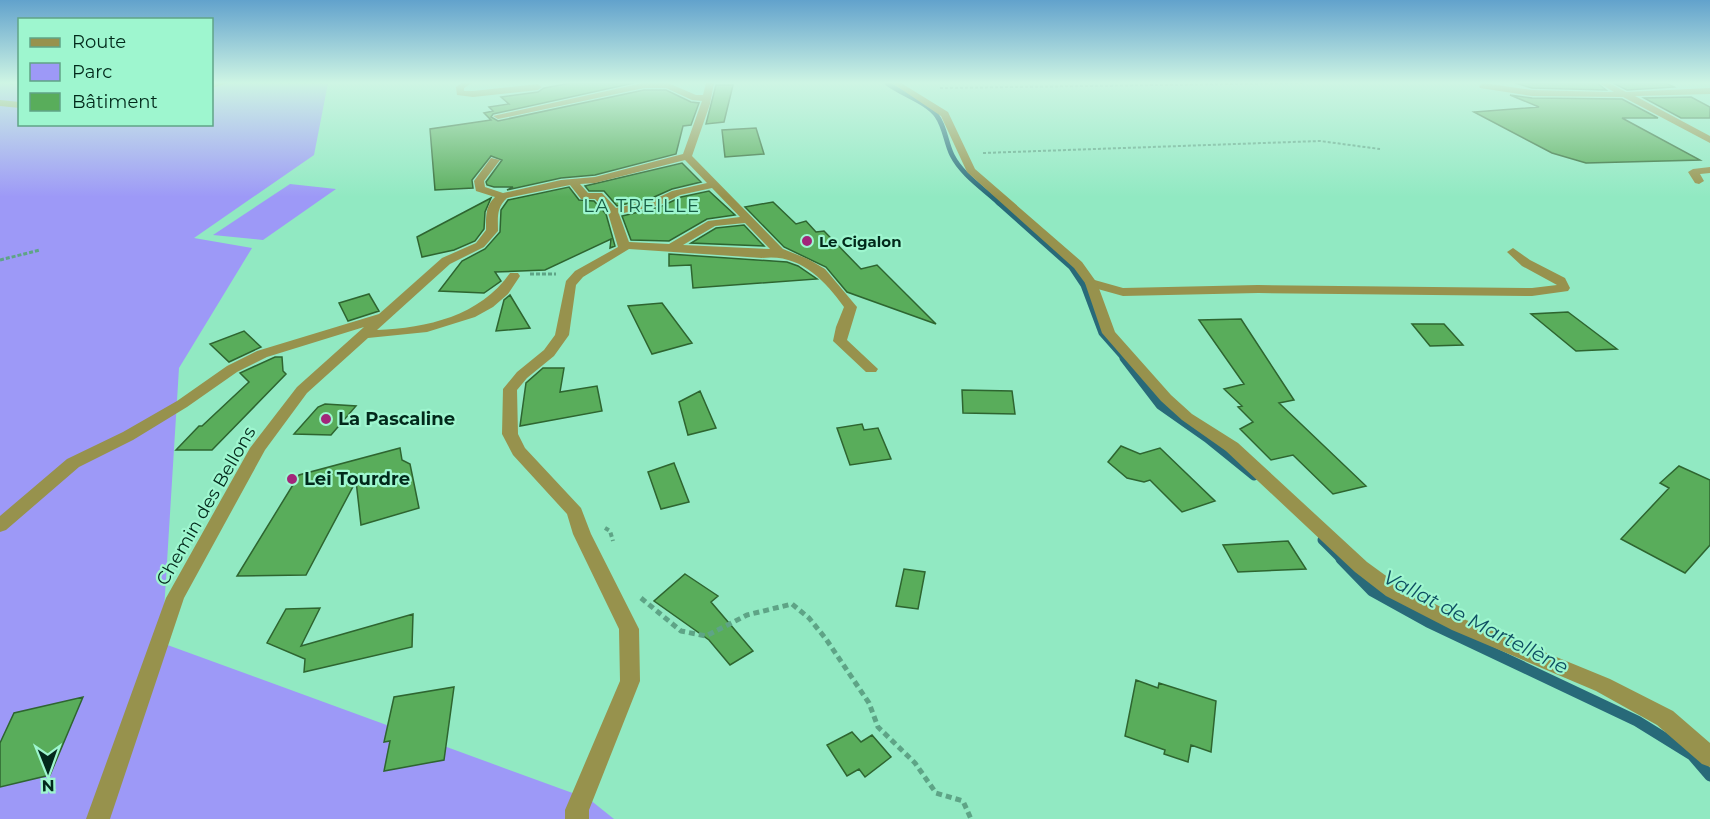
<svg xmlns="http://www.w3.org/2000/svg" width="1710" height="819" font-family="Montserrat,sans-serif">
<rect width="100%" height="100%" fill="#91e9c2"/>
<path fill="#9d99f7" d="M0,83h19l1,41h192v-41h116l-14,72 -120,83 58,10 -73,120 -17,275 427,156 25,20h-614z
M290,184l46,5 -73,51 -50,-5z"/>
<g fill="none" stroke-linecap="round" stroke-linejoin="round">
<path stroke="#286a79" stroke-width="5" d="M887,83c14,11 41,19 50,33 8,11 9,27 15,39 10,20 32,34 48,49"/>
<path stroke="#286a79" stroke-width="7" d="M999,202l73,65 12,18 18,48 23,26"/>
<path stroke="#286a79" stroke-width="9" d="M1124,358l36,47 47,33 47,38
M1322,540l20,20"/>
<path stroke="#286a79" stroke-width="11" d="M1341,559l31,32 56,31 209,99 55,34 18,21"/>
</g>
<path fill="#59ad5b" stroke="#2e6530" stroke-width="1.5" d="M571,83h63l-141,31 -2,3 7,4 146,-31h22l25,12 8,1 -8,22 -8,1 -7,28 -81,21 -34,3 -54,12 6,-3h-19l-7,-2 -1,-3 16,-22 -11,-4 -19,24 1,8 -38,2 -5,-61 61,-9 -7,-7 9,-2 -4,-4 20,-3 -8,-7 37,-5 6,-4z
M1515,83h82l9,7 -74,-2z
M1613,83h53l8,4 -47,3z
M716,85h17l-9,37 -18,2z
M1510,95l22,3 90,1 36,19h-36l78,42 -114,3 -34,-10 -78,-41 65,-5z
M1691,97l19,10v11h-29l-37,-20z
M756,128l8,26 -39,3 -3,-27z
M682,163l19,19 -29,7 -20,9 -35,8 -13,-15h-15l-4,-5z
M569,187l10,13 15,1 12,13 9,32 -5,2 1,-9 -66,31 -50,2 6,9 -17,12 -45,-2 23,-30 23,-12 15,-17 1,-22 7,-10z
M709,191l26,24 -28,4 -38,22 -38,-1 -9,-24 38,-9 21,-10z
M491,198l-6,14 -1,17 -9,12 -21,9 -32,7 -5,-20z
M773,202l23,22 10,-3 10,11 8,-1 37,38 16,-4 59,59 -89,-32 -21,-25 -42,-20 -39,-40z
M744,225l20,21 -73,-3 25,-15z
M669,254l118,8 11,4 19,13 -124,9 -2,-23 -22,1z
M369,294l10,17 -31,10 -9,-18z
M510,295l20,33 -34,3 8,-31z
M662,303l30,40 -40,11 -24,-48z
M1568,312l49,37 -41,2 -45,-37z
M1241,319l53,81 -15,3 87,83 -33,8 -40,-39 -22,5 -31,-31 13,-7 -15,-15 4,-1 -18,-17 20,-5 -45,-64z
M1412,324h32l19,21 -33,1z
M244,331l17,16 -32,15 -19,-18z
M275,357h7l1,14 3,3 -74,76h-36l23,-24h3l47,-44 -9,-9z
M543,368h21l-4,24 37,-6 5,25 -82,15 6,-43z
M962,390l50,1 3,23 -52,-1z
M700,391l16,37 -28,7 -9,-33z
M325,404l31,2 -25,29 -37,-1 24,-27z
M862,424l2,6 14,-2 13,31 -41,6 -13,-37z
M1121,446l19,8 20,-6 55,53 -33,11 -32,-32 -6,2 -17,-4 -19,-16z
M400,448l2,12 8,4 9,44 -58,17 -5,-44 -50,94 -69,1 62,-101z
M674,463l15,39 -28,7 -13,-37z
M1679,466l31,14v65l-25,28 -64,-34 48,-51 -9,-5z
M1288,541l18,28 -68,3 -15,-27z
M904,569l21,3 -7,37 -22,-3z
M685,574l33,22 -7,6 42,49 -23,14 -21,-25 -55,-39z
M320,608l-19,38 112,-32 -1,33 -108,25 1,-13 -38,-16 19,-34z
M1136,680l22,8 1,-5 57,18 -5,51 -20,-7 -3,17 -24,-8 1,-4 -40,-14z
M454,687l-10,73 -60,11 6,-30 -6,1 10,-45z
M83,697l-33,78 -50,12v-44l14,-30z
M852,732l9,10 11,-7 19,22 -26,20 -6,-8 -12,7 -20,-31z"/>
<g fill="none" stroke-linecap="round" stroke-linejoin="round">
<path stroke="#5ea486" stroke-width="2" stroke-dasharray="3 2" stroke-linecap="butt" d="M10,84l9,-1
M940,88l365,-5
M983,153l337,-12 60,8"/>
<path stroke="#5ea486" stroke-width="3" stroke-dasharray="4 2" stroke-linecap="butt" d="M0,260l40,-10
M530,274h26"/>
<path stroke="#5ea486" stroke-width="4" stroke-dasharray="4.5 3" stroke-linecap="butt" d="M605,528l5,3 3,10"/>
<path stroke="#5ea486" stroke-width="5" stroke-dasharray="6 4" stroke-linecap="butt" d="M641,598l40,33 25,5 41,-21 45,-11 17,14 17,21 43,64 9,24 37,36 21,30 27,8 8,18"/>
<path fill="#97924d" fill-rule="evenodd" d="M462,83h10l-8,5v3h9l65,-7 4,3 -4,3 -65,7 -16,-2 -1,-8z
M1483,83l49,7 73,2h9l-15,-9h10l17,9 84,-4v6l-75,2 75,40v7l-87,-46 -91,-1 -52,-8 -1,-2z
M1710,167v6l-10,1 4,7 -5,3 -4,-1 -7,-11 5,-3z
M1513,248l17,12 35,18 5,10 -2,3 -36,5 -274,-3 -135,3 -36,-10 -2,-3 6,-4 32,9 135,-3 274,3 25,-3 -35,-19 -15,-14z"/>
<path fill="#97924d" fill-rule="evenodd" d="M212,83h16l-16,5z
M643,83h25l28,12h7l3,-12h8l-4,21 -18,52 91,93 25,10 17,10 32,38 -10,33 31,29 -2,3h-10l-33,-31 3,-14 8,-20c-20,-28 -45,-54 -82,-49l-133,-9 -46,28 -7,8 -7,50 -15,21 -27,22 -10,12 1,44 7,14 56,60 10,26 48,95 1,52 -51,129v9h-24v-9l55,-129 -1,-52 -46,-95 -6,-20 -54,-59 -11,-21 1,-45 14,-17 27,-22 11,-15 11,-54 9,-10 43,-24 -10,-34 -13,-14h-14l-11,-14 -63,13c-11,10 -9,20 -9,33l-14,16 -34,17 -73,66c50,-2 103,-14 133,-57h8l2,3 -12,18 -15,13 -18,10 -48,15 -59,6 -61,55 -42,57 -81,148 -74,221h-24l80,-221 84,-150 47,-61 67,-60 -97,30 -30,15 -50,35 -54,33 -54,27 -73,63 -6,2v-16l67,-57 56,-27 54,-31 50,-35 30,-15 122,-37 63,-56 34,-15 10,-13c0,-12 -1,-24 9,-33l-19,-6 -2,-10 17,-23 9,2 -16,21 1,6 18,6 58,-13 34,-3 88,-23 19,-53 -10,-1 -26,-12h-22l-146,31 -5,-3zM685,160l22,23 -35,8 -19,9 -37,8 -14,-15h-14l-8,-9 15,-1zM712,188l28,29 -32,4 -39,23 -40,-2 -10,-28 41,-9 20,-10zM745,223l25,26 -87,-4 32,-19z
M892,83h9l47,29 27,57 107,93 15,21 18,49 56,63 21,19 46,29 129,119 33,24 66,34 144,59 63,32 37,32v24l-8,-3 -45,-39 -61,-34 -144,-61 -66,-34 -31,-24 -129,-121 -44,-31 -21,-19 -59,-68 -17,-50 -11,-15 -107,-96 -26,-56z
M0,100l20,2v6l-20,-2z"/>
</g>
<linearGradient id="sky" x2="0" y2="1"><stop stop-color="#62a2cc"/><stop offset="0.42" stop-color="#cef5e4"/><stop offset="1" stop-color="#cef5e4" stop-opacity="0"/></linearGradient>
<rect width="1710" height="197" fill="url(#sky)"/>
<g fill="#a2267a" stroke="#9ef6cf" stroke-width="2">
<circle cx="807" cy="241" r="6"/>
<circle cx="326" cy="419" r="6"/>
<circle cx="292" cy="479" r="6"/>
</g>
<g text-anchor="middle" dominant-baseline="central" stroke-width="4.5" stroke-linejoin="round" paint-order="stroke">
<g font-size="15" font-weight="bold" fill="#02291b" stroke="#9ef6cf" text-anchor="start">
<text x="819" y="241">Le Cigalon</text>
</g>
<g font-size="18" letter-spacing="1.5" fill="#185e45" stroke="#9ef6cf">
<text x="642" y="206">LA TREILLE</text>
</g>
<g font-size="18" font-weight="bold" fill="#02291b" stroke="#9ef6cf" text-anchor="start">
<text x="338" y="419">La Pascaline</text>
<text x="304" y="479">Lei Tourdre</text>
</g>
<g font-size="18" fill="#02291b" stroke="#9ef6cf">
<text transform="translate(206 506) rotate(-60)">Chemin des Bellons</text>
</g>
<g font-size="20" font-style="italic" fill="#0e4e62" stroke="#9ef6cf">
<text transform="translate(1476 622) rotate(27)">Vallat de Martellène</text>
</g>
</g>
<rect x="18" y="18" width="195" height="108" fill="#9ef6cf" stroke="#60a487" stroke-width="1.5"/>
<rect x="30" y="38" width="30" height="9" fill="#97924d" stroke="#60a487" stroke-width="1.5"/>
<text x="72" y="48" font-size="18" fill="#02291b">Route</text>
<rect x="30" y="63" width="30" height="18" fill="#9d99f7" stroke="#60a487" stroke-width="1.5"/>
<text x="72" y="78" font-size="18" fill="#02291b">Parc</text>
<rect x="30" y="93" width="30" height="18" fill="#59ad5b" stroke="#60a487" stroke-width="1.5"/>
<text x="72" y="108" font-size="18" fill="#02291b">Bâtiment</text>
<g transform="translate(48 771) rotate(179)" stroke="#9ef6cf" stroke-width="4.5" paint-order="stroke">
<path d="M0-4.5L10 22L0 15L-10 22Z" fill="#02291b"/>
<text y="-9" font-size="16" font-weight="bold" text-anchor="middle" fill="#02291b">N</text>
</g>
</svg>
